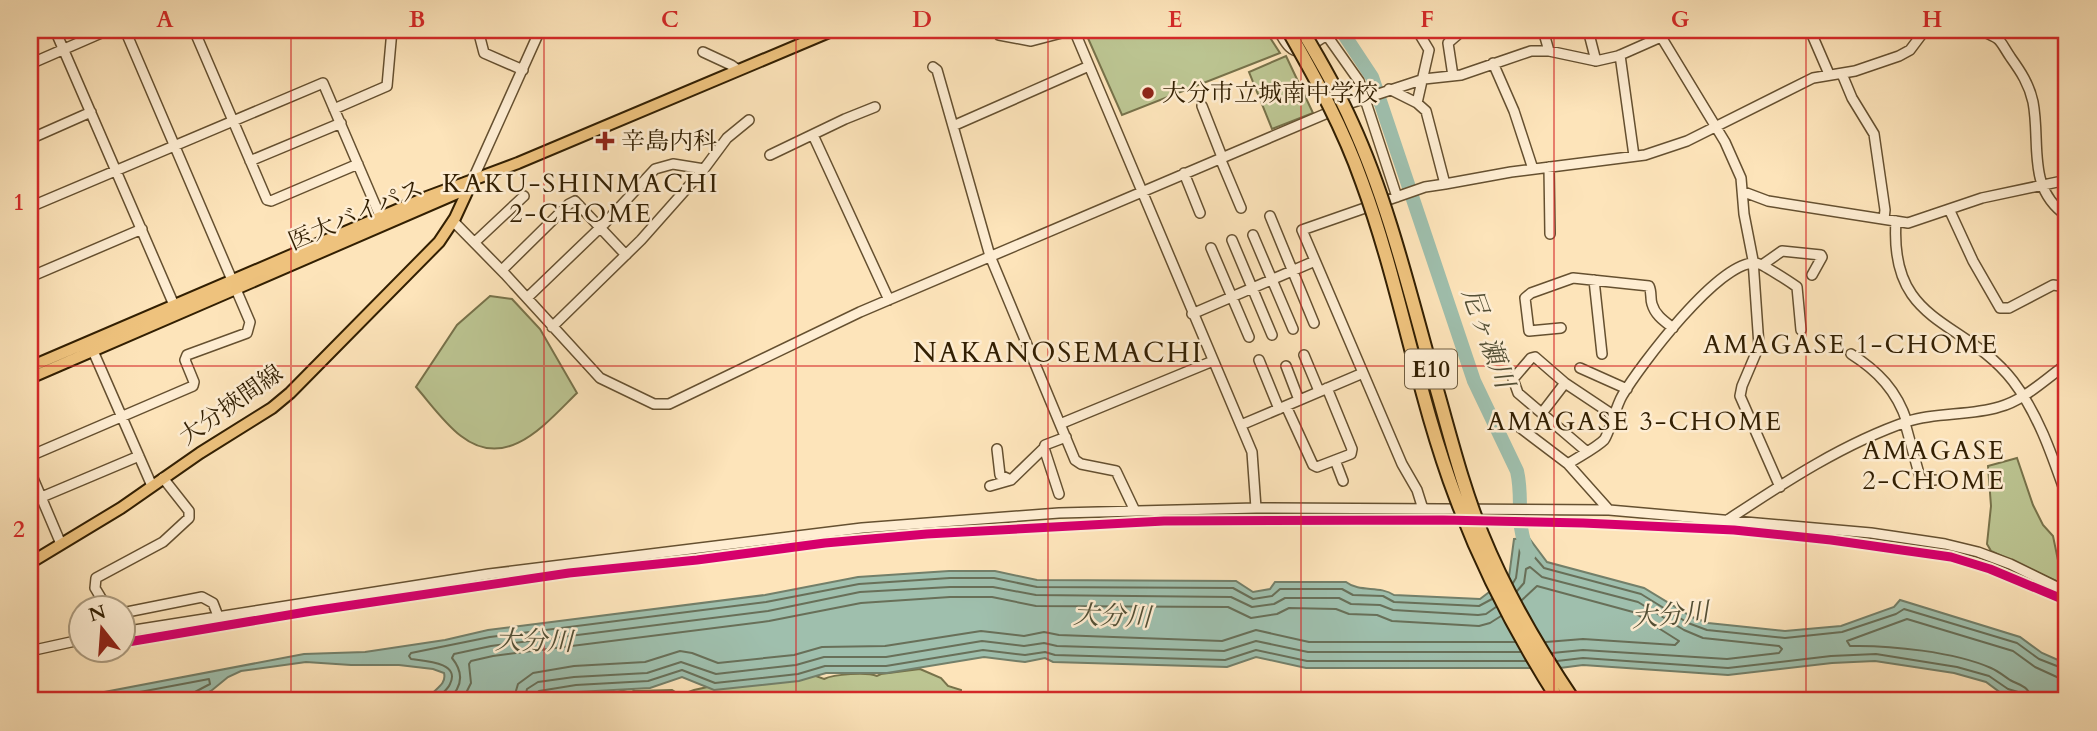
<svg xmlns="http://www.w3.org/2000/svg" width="2097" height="731" font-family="Cardo,'Noto Serif JP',serif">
<rect width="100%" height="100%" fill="#fde4ba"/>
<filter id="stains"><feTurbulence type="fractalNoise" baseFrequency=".00286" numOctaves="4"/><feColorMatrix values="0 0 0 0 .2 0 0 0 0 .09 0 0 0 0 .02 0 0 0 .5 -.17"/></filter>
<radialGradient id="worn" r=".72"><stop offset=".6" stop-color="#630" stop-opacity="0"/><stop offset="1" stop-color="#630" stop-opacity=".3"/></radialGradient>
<path fill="#bcc592" stroke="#77724a" stroke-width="2" d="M1101,30h164l15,23 -158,62 -35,-79z
M1286,56l27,57 -41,16 -23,-57z
M490,296l22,3 28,30 37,64c-31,30 -70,79 -116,43 -17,-13 -31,-33 -45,-49l41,-62z
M2017,458l16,47 10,20 10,11 7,34 -2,12 -67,-31 -4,-7 4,-38 -3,-40z
M920,669l21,9 7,8 13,4v7l4,4h-65l-8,-7 -17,-1 2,8h-360l61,-10 11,4 14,-5 11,3 16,-5 5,3 37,-1 8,5 14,-5 36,-8 83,-7 11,4c10,-5 43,-7 53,-3l4,-2z"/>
<path fill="#9fbfad" stroke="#737f69" stroke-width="2" d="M1529,538l18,24 97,26 48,29 16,6 77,8 56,-5 53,-19 6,-7 120,37 22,16 25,11v37h-39l-23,-5 -19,-14 -32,-9 -79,-12 -43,2 -104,12 -145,-10 -23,3h-254l-50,-11 -29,10 -174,-5 -8,-4 -20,4 -41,-5 -97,16h-61l-27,8 -85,9 -32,-13 -32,11 -73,4 -61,9h-87l2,-1 -3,-2c6,-9 19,-13 16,-25l-11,-4 -34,-4h-48l-45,-3 -65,9 -13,6 -17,14 -20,10h-134l247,-47 61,-2 80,-12 43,-10 277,-35 93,-18 91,-6h46l42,9 199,1 17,11 17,-3 5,-7h71c14,11 33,3 48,13l86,4 29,-22 5,-38z"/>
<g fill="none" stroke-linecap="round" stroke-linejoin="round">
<path stroke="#686f58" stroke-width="2" d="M1513,583l3,-5 4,-30 4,-3 20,23 97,26 47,29 19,7 78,8 57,-6 54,-18 8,-5 113,34 22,16 28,11
M1517,591l7,-8 2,-14 4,-2 12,10 96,25 46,28 19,8 76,8 3,3 -3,4 -52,6 -144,-9 -31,3
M1522,600l15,-14 96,26 46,29 -4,4 -92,-6 -37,3
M1557,661l26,-3 145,10 103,-12 45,-2 81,13 32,9 19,13 10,3 4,9
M92,701l117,-22 1,5 -17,9 -3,8
M436,701c3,-6 11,-10 14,-17 11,-22 -26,-23 -39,-25l-2,-3 2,-3 79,-16 276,-35 93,-18 91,-6h44l43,9 196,1 20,11 19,-3 8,-7h62l11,6 30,1 11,6 85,4 13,-7
M447,701c15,-13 18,-27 5,-43l2,-4 37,-8 277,-35 92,-19 90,-5h43l43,8 195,2 21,10 22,-3 11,-6h54l12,6 29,1 13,5 85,5 8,-1 10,-7
M462,701l9,-18 -2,-19 2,-3 22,-5 276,-35 92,-18 89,-6h42l44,9 192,1 23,11 26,-4 12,-6 47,1 13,5 28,1 15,6 87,5 11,-3 11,-7
M513,701l5,-17 15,-11 41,-7 71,-4 35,-11 12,2 26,10 76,-8 28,-8 63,-1 96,-15 43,5 20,-4 15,3 163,6 34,-11 53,12h206
M524,701l3,-12 11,-7 36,-5 73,-4 34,-11 35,12 80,-9 28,-8h62l96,-16 42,5 20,-3 13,3 167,5 32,-10 52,11h212
M533,701l1,-6 5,-4 37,-6 72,-4 34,-11 33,13 83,-9 27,-8h61l97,-16 42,5 20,-3 10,3 170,5 31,-10 51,11h219
M2031,701c-1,-15 -10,-15 -21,-21 -6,-4 -12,-9 -19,-12 -36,-16 -101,-23 -141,-22l-3,-5 60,-22 106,32 22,16 24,11 8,1"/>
<path stroke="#9fbfad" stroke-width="14" d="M1341,30l31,47 102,304 43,90c7,30 -3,52 12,83"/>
<defs>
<path id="minor" d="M55,30l119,275
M194,30l73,170 4,1 87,-37
M478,30l6,23 39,17
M1074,30l178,422 4,56
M1278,30c6,9 11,23 24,21l25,-16
M1323,30l36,51 38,116
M1543,30l6,21
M1588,30l8,31
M1657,30l68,112 16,36 3,36 9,46 6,86 -17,40 -2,10 40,91
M1810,30l19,44
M1980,30c24,11 17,7 31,28 10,14 18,26 22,44 8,42 -7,86 34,114
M999,35l32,6 42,-11
M703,52l28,13 7,5
M1620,55l14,101
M1493,63l21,48 19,58
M30,64l78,-34
M933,67l4,3 53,186 85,204 6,4 35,7 19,40
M1842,74l10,24 22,36 11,76 -1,9
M1453,76l-5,-33 15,-13
M1389,89l28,14 9,8 19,73 -20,3 -123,43 100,234 15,26 6,19
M1417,103l12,-53 -12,-20
M1202,106l20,51
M334,109l53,-23 5,-56
M953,126l136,-60
M813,135l76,165
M30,139l61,-27
M770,155l75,-36 30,-12
M1220,158l21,50
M250,161l91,-38
M1549,167l1,67
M1184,173l16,40
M473,179l67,-149
M1445,184l66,-12 134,-17 42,-14 126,-63 42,-7 44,-15 11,-6 15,-20
M1744,192l24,9 140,22 74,-25 85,-18
M30,207l293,-124 60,140
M1949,209l24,52 27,47h9l44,-23 7,1 7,9
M1270,216l44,107
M453,221l52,53 95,104 54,26h15l191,-92 491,-209 73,-24 37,-4 70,-24h18l47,10 22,-5 43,-19
M1896,221c-7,105 68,97 117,160 26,34 40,77 54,117
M1253,235l40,94
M1232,240l40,95
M475,242l49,-46
M1211,248l38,89
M1762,265l20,-14 39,4 1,2 -10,18
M502,270l67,-66 6,-3 51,54
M30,277l112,-48
M1594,280l8,74
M527,298l78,-75 50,-54 18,-5 31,5
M1192,314l123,-53
M552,327l89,-87 63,-71 23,-31 22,-18
M1561,328l-32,3 -4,-33 6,-5 42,-15 76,8c3,6 1,12 3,18 3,11 12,17 21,24
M93,351l59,135
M1851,354c27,17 46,37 56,68
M1304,355l15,36
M1259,360l20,49
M1286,366l13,34
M1580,368l47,21
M1286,406l27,59 4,2 34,-13 1,-5 -25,-61
M1542,413l23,-30
M1514,423l54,41c10,-7 28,-16 36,-24 5,-6 12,-34 18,-44 17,-29 98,-137 134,-133 5,0 34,19 41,24l4,43
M1905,423l16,58 2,2 12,-3
M1060,424l153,-63
M1241,425l122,-52
M997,449l3,26 11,5
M1586,451l-68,-58 -5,-14 18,-21 4,-1 30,26 48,32
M30,456l163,-70 1,-4 -9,-22 2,-5 60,-22 3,-11 -125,-292
M1335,460l8,21
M1568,464l41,46
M30,471l31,73
M990,486l21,-6 33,-32
M1059,494l-15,-46 1,-3 21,-8
M30,502l109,-46
M1729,519c56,-37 115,-76 180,-98 28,-9 61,-5 90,-14 26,-7 46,-28 68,-43
M107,608l-12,-20 1,-10 67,-36 26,-24v-7l-26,-33
M122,613l80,-16 11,6 5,13
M122,632l367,-58 373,-46 197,-15 197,-5 353,2 262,23 74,11 33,8 32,12 57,28
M30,651l50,-11"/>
<path id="major" d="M30,367l397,-170 91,-34 316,-133
M30,378l439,-190
M30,563l91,-55 79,-55 72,-45 18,-15 149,-151 16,-24 18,-39"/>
</defs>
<use href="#minor" stroke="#655030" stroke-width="12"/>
<use href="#major" stroke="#321f02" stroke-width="14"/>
<use href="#minor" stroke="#feedd2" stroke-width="9"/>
<use href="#major" stroke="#eec27d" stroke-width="10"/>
<defs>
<path id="highway-bridge" d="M1288,30c28,49 55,98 74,152 38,103 55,213 94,316 27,72 62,139 103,203
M1302,30c18,30 36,61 50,93 39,85 61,184 87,274 13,46 25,93 43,137 24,59 56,114 92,167"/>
</defs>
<use href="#highway-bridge" stroke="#321f02" stroke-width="16" stroke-linecap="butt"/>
<use href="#highway-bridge" stroke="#eec27d" stroke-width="12"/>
<defs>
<path id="cycleway" d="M122,643l190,-32 257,-38 128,-13 128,-17 102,-9 237,-13 279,-1 140,3 151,7 97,10 120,17 39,12 77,32"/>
</defs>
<use href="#cycleway" stroke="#feedd2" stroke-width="13"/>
<use href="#cycleway" stroke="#d6006c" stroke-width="9"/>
</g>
<path fill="none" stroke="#d62828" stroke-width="2" stroke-opacity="0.55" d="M291,30v671M544,30v671M796,30v671M1048,30v671M1301,30v671M1554,30v671M1806,30v671M30,366h2037"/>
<g fill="#8f2418" stroke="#feedd2" stroke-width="2.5">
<circle cx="1148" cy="93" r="7"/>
<path d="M601.5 130.5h7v7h7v7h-7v7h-7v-7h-7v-7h7z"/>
</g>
<g text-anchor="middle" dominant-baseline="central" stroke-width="5" stroke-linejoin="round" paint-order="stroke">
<rect fill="#feedd2" stroke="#6f5d40" stroke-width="2" x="1405" y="349.5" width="52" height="39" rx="5"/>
<g font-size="23" font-weight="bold" fill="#321f02">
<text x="1431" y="369">E10</text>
</g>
<g font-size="24" fill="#321f02" stroke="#feedd2" text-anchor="start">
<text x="1162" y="93">大分市立城南中学校</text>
<text x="621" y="141">辛島内科</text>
</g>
<g font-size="24" fill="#321f02" stroke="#feedd2">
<text transform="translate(356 215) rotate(-23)">医大バイパス</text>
<text transform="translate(231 405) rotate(-35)">大分挾間線</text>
</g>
<g font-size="26" letter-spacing="2" fill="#321f02" stroke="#feedd2">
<text x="581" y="183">KAKU-SHINMACHI<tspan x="581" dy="30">2-CHOME</tspan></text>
<text x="1851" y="344">AMAGASE 1-CHOME</text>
<text x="1635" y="421">AMAGASE 3-CHOME</text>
<text x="1934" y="450">AMAGASE<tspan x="1934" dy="30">2-CHOME</tspan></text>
</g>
<g font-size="26" font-style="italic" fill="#534f35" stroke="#feedd2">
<text transform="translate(1488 338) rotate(70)">尼ヶ瀬川</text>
<text transform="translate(1670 615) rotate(-5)">大分川</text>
<text transform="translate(1112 616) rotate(2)">大分川</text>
<text transform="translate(534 641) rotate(1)">大分川</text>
</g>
<g font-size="28" letter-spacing="2" fill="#321f02" stroke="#feedd2">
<text x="1058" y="353">NAKANOSEMACHI</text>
</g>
</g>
<rect width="2097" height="731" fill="none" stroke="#fde4ba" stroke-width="77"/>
<g transform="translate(102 629) rotate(343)"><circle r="33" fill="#feedd2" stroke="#ac9b7f" stroke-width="2"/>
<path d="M0-5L12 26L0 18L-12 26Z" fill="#8f2418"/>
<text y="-10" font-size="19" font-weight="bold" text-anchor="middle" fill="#321f02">N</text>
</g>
<rect x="38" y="38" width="2020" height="654" fill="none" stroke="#d62828" stroke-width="2.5"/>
<g font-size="23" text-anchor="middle" font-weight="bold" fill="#d62828">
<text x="165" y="27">A</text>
<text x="417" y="27">B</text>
<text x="670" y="27">C</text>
<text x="922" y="27">D</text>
<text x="1175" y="27">E</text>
<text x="1427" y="27">F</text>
<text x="1680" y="27">G</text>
<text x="1932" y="27">H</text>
<text x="19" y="210">1</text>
<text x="19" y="537">2</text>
</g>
<rect width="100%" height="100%" filter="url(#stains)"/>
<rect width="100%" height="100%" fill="url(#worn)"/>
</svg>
